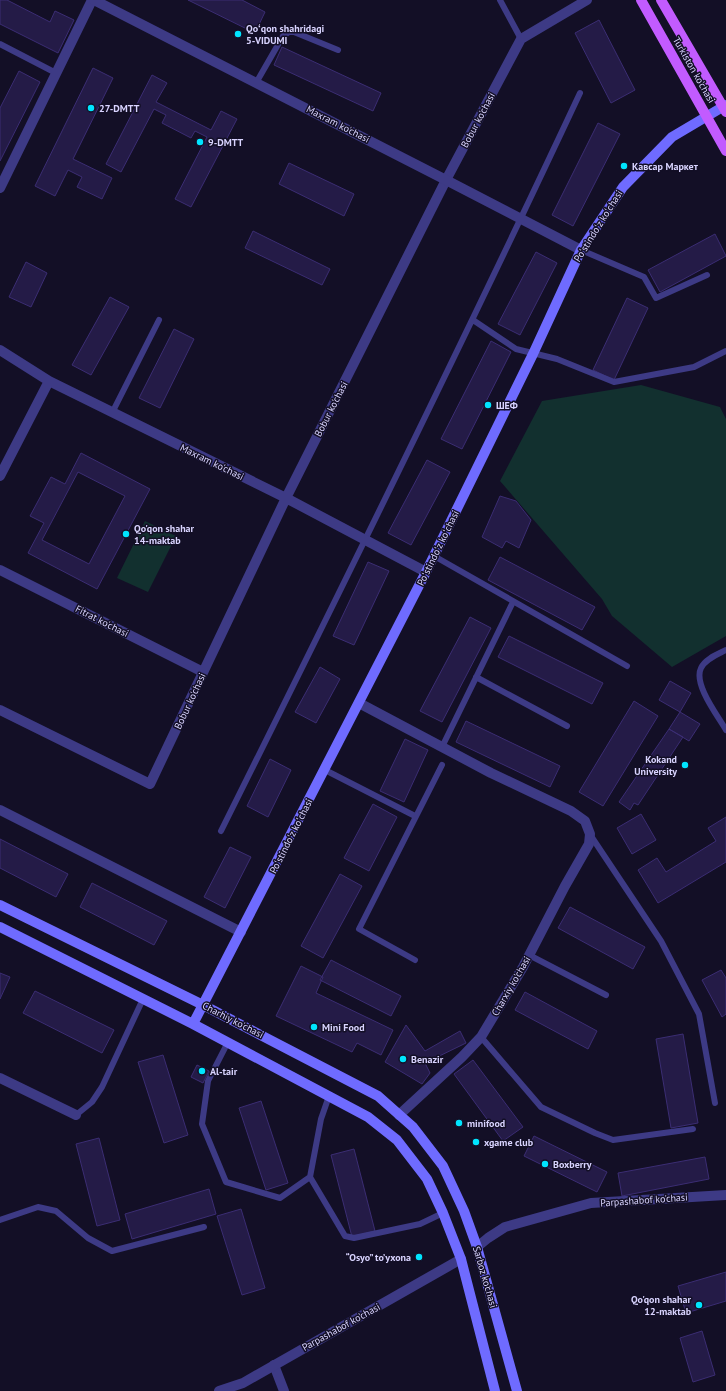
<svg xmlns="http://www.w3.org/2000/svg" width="726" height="1391" font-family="'PT Sans',sans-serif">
<rect width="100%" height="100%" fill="#130f26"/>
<path fill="#12302f" d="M641,385l79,22 6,12v217l-54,31 -60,-51 -10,-17 -102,-118 42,-80z
M145,521l31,15 -28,56 -31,-14z"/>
<path fill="#241b47" stroke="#3b2d73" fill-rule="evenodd" d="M0,0h7l43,22 5,-11 19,9 -16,33 -58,-29z
M188,0h54l23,12 -10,21z
M599,20l36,70 -24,13 -36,-70z
M282,47l99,46 -8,18 -99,-46z
M93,68l20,10 -40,81 39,19 -10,21 -25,-12 5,-10 -14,-7 -13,26 -20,-10z
M19,71l21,11 -40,79v-53z
M152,75l15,8 -11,19 55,28 10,-19 16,8 -46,88 -16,-8 32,-62 -12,-6 -4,7 -29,-15 4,-8 -12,-6 -33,63 -15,-8z
M598,123l22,11 -47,92 -21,-11z
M289,163l65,31 -10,22 -65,-32z
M253,231l77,38 -8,16 -77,-37z
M715,234l11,22 -66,36 -12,-22z
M536,252l21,11 -37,72 -22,-11z
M26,262l21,11 -16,34 -22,-10z
M110,297l19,10 -38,68 -19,-10z
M627,298l21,10 -34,72 -21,-10z
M174,329l20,10 -34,69 -21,-10z
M491,341l20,11 -49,97 -21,-10z
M81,453l69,36 -53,100 -69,-36 16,-30 -14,-7 21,-39 14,7zM78,472l47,24 -36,68 -47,-24z
M427,460l23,12 -39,73 -23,-12z
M500,496l16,5 15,19 -12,28 -13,-7 -4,7 -20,-11z
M500,557l95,50 -13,23 -94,-50z
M368,562l21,9 -35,74 -21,-9z
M470,617l21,11 -49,94 -22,-11z
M509,636l94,47 -11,21 -94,-47z
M320,667l20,12 -24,44 -21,-11z
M670,681l21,12 -11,19 -21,-12z
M634,701l24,15 -55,90 -24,-14z
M680,712l20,12 -11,17 -20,-12z
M466,721l94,45 -10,21 -94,-45z
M669,729l14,8 -45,68 -4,-2 -4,7 -11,-8z
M405,739l23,11 -24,52 -24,-11z
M270,759l21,11 -23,47 -21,-11z
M373,804l24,13 -28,54 -25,-13z
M641,814l15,26 -24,14 -15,-26z
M726,817v45l-68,41 -20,-33 19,-12 9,14 50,-31 -8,-13z
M0,839l68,35 -12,23 -56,-29z
M230,847l21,10 -26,51 -21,-11z
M340,874l22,12 -39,72 -22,-12z
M92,883l75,38 -13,24 -74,-38z
M570,907l75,40 -12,22 -75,-41z
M331,960l70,36 -10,20 -71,-36z
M301,966l22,11 -7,16 77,37 -12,25 -24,-12 -5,9 -76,-36z
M721,970l5,8v36l-4,3 -20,-37z
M0,973l10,4 -10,22z
M35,991l79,39 -12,23 -79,-40z
M525,992l72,39 -9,18 -73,-39z
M406,1025l19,26 35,-20 6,12 -41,20 5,10 -8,11 -37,-22z
M683,1034l15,89 -27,5 -15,-89z
M163,1055l25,80 -24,8 -26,-81z
M473,1060l50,67 -20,14 -49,-67z
M197,1065l12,6 -6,12 -12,-6z
M261,1101l27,82 -22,7 -27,-82z
M534,1136l73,36 -10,20 -73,-36z
M99,1138l21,82 -23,6 -21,-82z
M354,1149l21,82 -23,6 -21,-82z
M705,1157l4,22 -87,17 -4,-23z
M209,1189l7,25 -84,25 -7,-25z
M241,1209l24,79 -23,7 -25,-79z
M726,1272v29l-40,12 -8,-27z
M702,1331l13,44 -22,7 -13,-44z"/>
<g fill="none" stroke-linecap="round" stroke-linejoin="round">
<path stroke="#3d3a85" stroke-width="6" d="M500,0l21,39
M0,44l56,29
M256,83l27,-47 6,-4h5l44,18
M581,250l63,27 12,21 51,-23
M473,320l43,29 41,10 57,23 80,-15 32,-16
M112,413l47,-93
M434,556l193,110
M726,650c-8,4 -21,9 -25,18 -8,16 17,48 25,62
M476,677l91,49
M442,747l71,-145
M325,770l90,46
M221,831c122,-245 243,-490 359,-738
M591,836l70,105 38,73 16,89
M529,955l77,40
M415,960l-56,-31 83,-164
M481,1037l60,70 54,26 18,7 80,-11
M228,1042l-20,39 -6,43 24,58 54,16 30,-21 11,-58 8,-23
M76,1115l16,-13 10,-15 41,-88
M310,1177l35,59 9,2 66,-14 23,-11
M0,1220l38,-13 18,4 32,27 24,13 92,-24"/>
<path stroke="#3d3a85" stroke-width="10" d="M0,188l92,-188
M0,350l49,31 237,117 140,74
M0,476l49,-95
M0,570l203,102
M359,703l132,70 80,38 14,10 5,13 -1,10 -24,42 -42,81 -42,70 -19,20 -63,58
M0,710l150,74 136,-286 160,-318 75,-141 66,-39
M0,810l241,122
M0,1078l76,37
M274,1365l10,26"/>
<path stroke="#3d3a85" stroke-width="10" d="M94,0l352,180 135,70
M477,1247l11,-9 17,-11 86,-24 135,-8
M219,1391l24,-8 218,-124"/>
<path stroke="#6f6bff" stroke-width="10" d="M0,905l203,100 175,91 35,31 30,39 21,45 13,36 40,144
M0,927l193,97 175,93 29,23 30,39 16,34 18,46 34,132
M193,1024l233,-452 107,-218 48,-104 42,-63 49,-50 54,-32"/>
<path stroke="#c25bff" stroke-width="10" d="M641,0l85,151
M661,0l65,112"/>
</g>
<g fill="#00e5ff" stroke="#130f26" stroke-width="1.5">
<circle cx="238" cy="34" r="4"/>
<circle cx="91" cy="108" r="4"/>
<circle cx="200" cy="142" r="4"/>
<circle cx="624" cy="166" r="4"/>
<circle cx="488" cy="405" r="4"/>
<circle cx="126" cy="534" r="4"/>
<circle cx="685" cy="765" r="4"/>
<circle cx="314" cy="1027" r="4"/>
<circle cx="403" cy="1059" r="4"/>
<circle cx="202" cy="1071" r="4"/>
<circle cx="459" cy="1123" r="4"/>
<circle cx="476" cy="1142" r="4"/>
<circle cx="545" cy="1164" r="4"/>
<circle cx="419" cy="1257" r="4"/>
<circle cx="699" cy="1305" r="4"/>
</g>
<g text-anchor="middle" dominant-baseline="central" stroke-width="3" stroke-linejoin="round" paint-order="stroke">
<g font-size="10" font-weight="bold" fill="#d9d4ff" stroke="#130f26" text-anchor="start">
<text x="246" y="28">Qoʻqon shahridagi<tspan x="246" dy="12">5-VIDUMI</tspan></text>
<text x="99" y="108">27-DMTT</text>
<text x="208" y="142">9-DMTT</text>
<text x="632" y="166">Кавсар Маркет</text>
<text x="496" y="405">ШЕФ</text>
<text x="134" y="528">Qo'qon shahar<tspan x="134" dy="12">14-maktab</tspan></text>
<text x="677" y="759" text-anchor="end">Kokand<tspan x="677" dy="12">University</tspan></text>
<text x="322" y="1027">Mini Food</text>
<text x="411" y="1059">Benazir</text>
<text x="210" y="1071">Al-tair</text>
<text x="467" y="1123">minifood</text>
<text x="484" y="1142">xgame club</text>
<text x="553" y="1164">Boxberry</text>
<text x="411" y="1257" text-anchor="end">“Osyo” to’yxona</text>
<text x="691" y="1299" text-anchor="end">Qo'qon shahar<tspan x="691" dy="12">12-maktab</tspan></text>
</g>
<g font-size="10" fill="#d9d4ff" stroke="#130f26">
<text transform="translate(694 70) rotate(60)">Turkiston ko'chasi</text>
<text transform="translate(478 120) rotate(-62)">Bobur ko'chasi</text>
<text transform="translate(338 124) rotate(27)">Maxram ko'chasi</text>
<text transform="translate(598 226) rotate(-58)">Poʻstindoʻz koʻchasi</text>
<text transform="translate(331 409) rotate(-63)">Bobur ko'chasi</text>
<text transform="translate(212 462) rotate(26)">Maxram ko'chasi</text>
<text transform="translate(438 548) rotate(-64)">Poʻstindoʻz koʻchasi</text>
<text transform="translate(102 621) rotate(27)">Fitrat ko'chasi</text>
<text transform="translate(190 701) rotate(-65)">Bobur ko'chasi</text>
<text transform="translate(291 836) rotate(-63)">Poʻstindoʻz koʻchasi</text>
<text transform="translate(511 986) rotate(-60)">Charxiy ko'chasi</text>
<text transform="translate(233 1020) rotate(27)">Charhiy ko'chasi</text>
<text transform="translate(644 1200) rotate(-4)">Parpashabof ko'chasi</text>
<text transform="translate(485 1277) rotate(74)">Sarboz ko'chasi</text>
<text transform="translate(341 1327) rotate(-29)">Parpashabof ko'chasi</text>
</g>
</g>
</svg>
